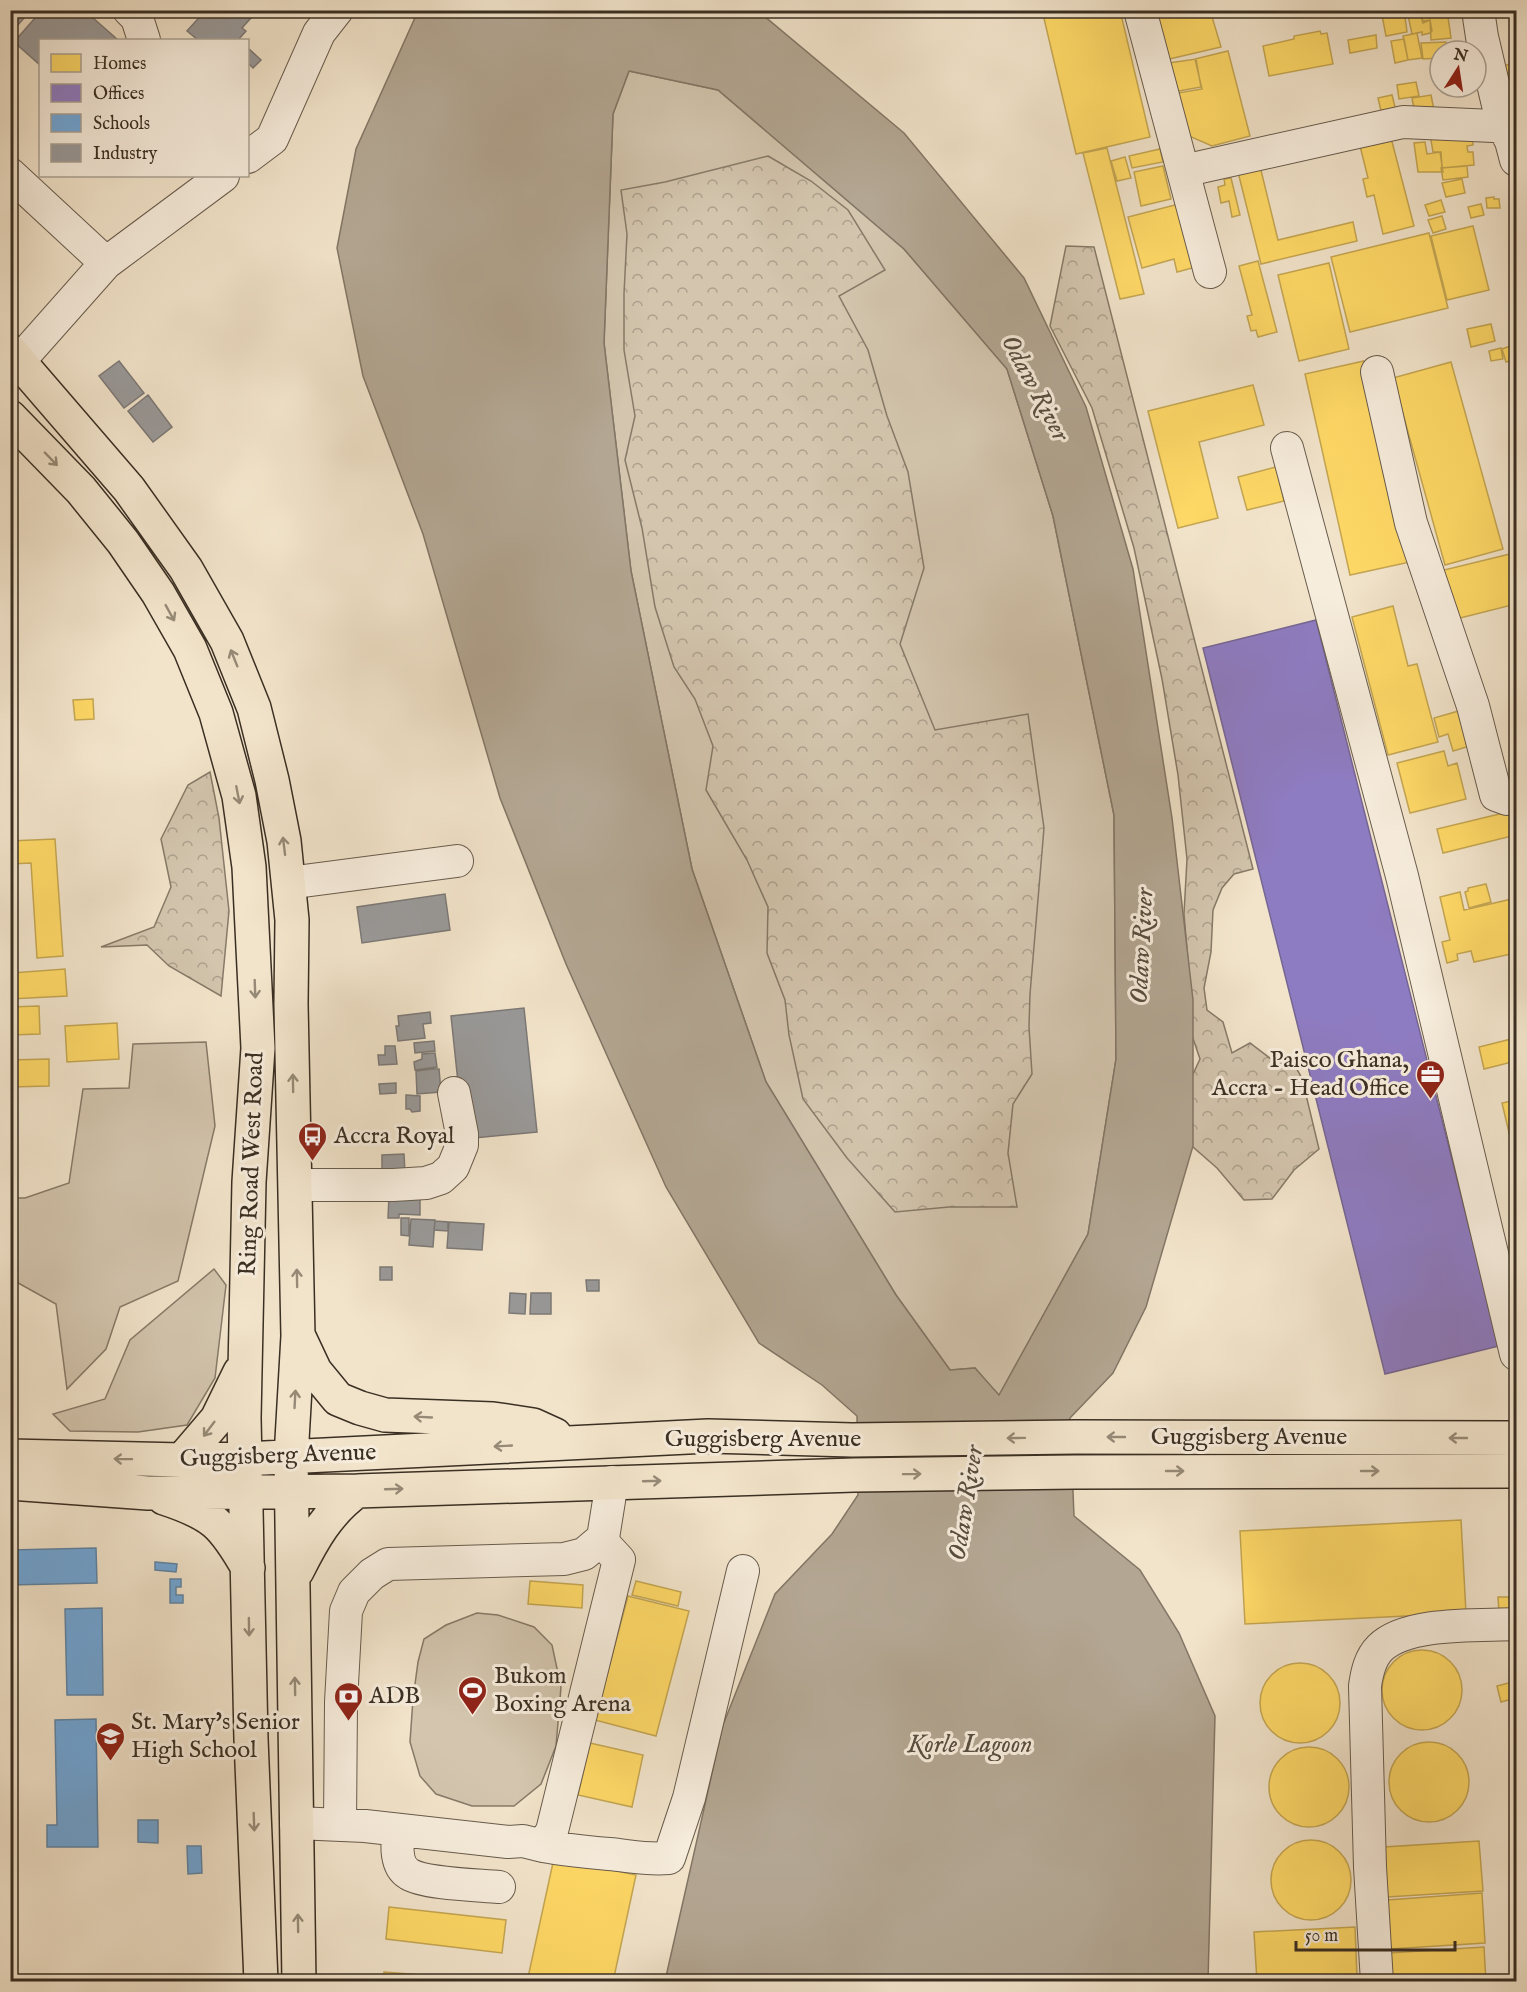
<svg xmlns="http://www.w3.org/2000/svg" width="1527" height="1992" font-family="'IM FELL English',serif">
<defs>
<pattern id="forest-crowns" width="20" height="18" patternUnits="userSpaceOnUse" patternTransform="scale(1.5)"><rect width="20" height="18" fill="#d3c5ae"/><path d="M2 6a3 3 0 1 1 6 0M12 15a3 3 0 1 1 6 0" fill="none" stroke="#aca08d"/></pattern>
</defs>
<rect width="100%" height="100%" fill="#f2e4cb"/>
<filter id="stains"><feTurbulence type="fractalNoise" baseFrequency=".00333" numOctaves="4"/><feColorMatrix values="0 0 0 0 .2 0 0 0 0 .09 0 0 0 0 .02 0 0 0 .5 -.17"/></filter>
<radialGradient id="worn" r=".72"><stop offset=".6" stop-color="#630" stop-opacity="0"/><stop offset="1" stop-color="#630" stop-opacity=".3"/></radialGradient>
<path fill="#d3c5ae" stroke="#867a68" stroke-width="1.5" d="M629,71l89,19 186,159 103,120 46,147 61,299 2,244 -28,175 -89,162 -24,-28 -25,2 -54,-75 -130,-213 -74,-213 -61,-298 -27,-228 9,-229z
M206,1042l9,84 -37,155 -58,26 -14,42 -39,40 -11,-85 -45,-25v-81h14l44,-15 14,-94 46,-1 4,-44z
M214,1269l12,16 -11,93 -28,47 -49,7 -68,-1 -17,-17 52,-15 25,-59z
M477,1613l21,2 36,12 18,18 9,42 -5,59 -15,38 -27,22h-42l-36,-12 -16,-18 -10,-34 3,-43 5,-37 6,-23 22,-14z"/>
<path fill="url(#forest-crowns)" stroke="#867a68" stroke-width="1.5" d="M768,156l43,25 37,29 37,60 -46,26 29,54 19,66 21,56 16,96 -24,76 35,86 93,-16 16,114 -14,166 -1,33 3,47 -19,30 -5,49 9,54h-68l-54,5 -48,-54 -44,-59 -14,-64 -4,-35 -18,-47 1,-46 -21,-47 -41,-70 7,-44 -18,-47 -21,-32 -19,-60 -13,-79 -17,-68 10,-44 -11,-66v-56l3,-60 -6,-44 44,-8z
M1066,246l28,1 159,622 -19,5 -12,14 -9,22 -2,42 -7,36 3,22 16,12 9,31 18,-10 25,19 20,4 7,12 17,71 -25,21 -22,29 -28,1 -27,-32 -48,-42 31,-67 -17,-50 5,-48 -4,-47 3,-55 -9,-84 -16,-96 -28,-131 -42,-140 -42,-82z
M210,772l9,46 10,93 -8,85 -52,-30 -22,-21 -46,2 53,-20 17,-40 -10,-48 27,-54z"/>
<path fill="#b3a692" stroke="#837666" stroke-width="1.5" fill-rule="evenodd" d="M757,10l147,123 120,145 62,129 47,162 39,249 21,182v146l-47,161 -33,66 -43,45 4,98 66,54 39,63 36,83 -7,265h-543l58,-256 52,-131 57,-60 26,-39 -1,-79 -35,-31 -63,-42 -93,-156 -100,-223 -66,-166 -77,-264 -60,-158 -26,-128 19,-99 62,-138zM629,71l89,19 186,159 103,120 46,147 61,299 2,244 -28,175 -89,161 -24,-27 -25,2 -54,-75 -130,-213 -74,-213 -61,-298 -27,-228 9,-229z"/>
<path fill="#ffd966" stroke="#c4a652" stroke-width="1.5" d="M1042,10h78l30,127 -74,17z
M1155,10h55l11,37 -56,13z
M1381,10h23l3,22 -21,4z
M1419,10h28l4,28 -20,2 -1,-20 -7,1z
M1420,13l3,10 7,-3 2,11 -2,2 -8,2v-3l-10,2 -4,-19z
M1320,31l1,3 6,-1 6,31 -64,12 -6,-30 31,-7v-3z
M1417,33l5,25 -14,2 -5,-24z
M1376,35l1,13 -27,5 -2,-13z
M1404,39l4,21 -13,3 -4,-22z
M1446,42l1,9h-7v7l-17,1 -2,-16z
M1228,51l22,85 -38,10 -23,-10 -11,-43 24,-4 -7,-30z
M1196,59l5,28 -28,5 -4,-29z
M1516,63v16l-11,1 -3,-14z
M1416,82l3,14 -20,3 -2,-14z
M1392,95l4,16 -14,4 -4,-17z
M1431,95l4,20 -19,4 -4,-21z
M1471,126l2,19 -6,1 1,6h5l1,13 -32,3 -1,-16h-8l-3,-18z
M1390,134l24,92 -31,8 -9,-39 -7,2 -4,-18 5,-1 -9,-36z
M1425,142l2,12 13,-2 3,20h-25l-4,-29z
M1107,148l37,146 -24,5 -37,-146z
M1160,149l3,13 -31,6 -3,-12z
M1125,157l6,21 -14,3 -6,-20z
M1259,162l19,78 75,-18 4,19 -96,23 -24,-96z
M1163,166l8,33 -30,7 -7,-34z
M1467,166l1,11 -25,3 -2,-12z
M1231,178l9,37 -8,2 -3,-16 -8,2 -3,-16 7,-2 -1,-6z
M1462,179l3,14 -19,4 -4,-14z
M1494,197v2h5l1,9h-13l-1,-10z
M1441,200l4,12 -16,4 -4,-11z
M1179,204l17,63 -19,5 -3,-13 -32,9 -14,-51z
M1481,204l3,11 -13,3 -3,-11z
M1442,216l4,13 -13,4 -5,-13z
M1473,226l16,64 -42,10 -16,-64z
M1429,233l19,75 -98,24 -19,-75z
M1258,261l19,71 -19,5 -2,-7 -5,1 -4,-15 5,-1 -13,-49z
M1329,263l20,86 -50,12 -21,-86z
M1491,324l4,17 -24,6 -4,-18z
M1513,345l3,14 -10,3 -4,-13z
M1501,348l2,11 -12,2 -2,-10z
M1364,361l46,201 -60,13 -45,-201z
M1451,362l52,187 -58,16 -52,-187z
M1253,385l11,40 -65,17 19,76 -40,10 -30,-117z
M1276,467l8,34 -37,9 -9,-33z
M1510,554l6,27v23l-64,16 -12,-49z
M1393,606l15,60 9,-2 21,78 -50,13 -36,-138z
M93,699l1,20 -19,1 -2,-20z
M1462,710l11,35 -20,6 -5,-17 -9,3 -5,-19z
M1444,751l4,15 9,-3 9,36 -56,14 -13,-50z
M1516,810v25l-73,18 -6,-24z
M55,839l8,117 -26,2 -6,-95 -21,1v-23z
M1486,884l5,18 -22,6 -4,-16 3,-1v-3z
M1460,892l4,18 52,-12v55l-42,9 -3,-11 -14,3 1,6 -11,3 -5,-21 8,-2 -10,-43z
M10,946l2,27 53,-4 2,27 -57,3z
M39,1006l1,28 -30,1v-28z
M117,1023l2,36 -52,3 -2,-36z
M1516,1033v28l-32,8 -5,-22 32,-8z
M49,1059v27l-39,1v-27z
M1516,1100v62l-14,-59z
M1461,1520l5,93 -221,11 -5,-93z
M530,1581l53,4 -1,23 -54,-4z
M636,1581l45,11 -3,14 -46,-11z
M628,1596l61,15 -33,125 -61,-16z
M1498,1597h11l2,16h-12z
M1382 1690a40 40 0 1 1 80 0a40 40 0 1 1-80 0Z
M1260 1703a40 40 0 1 1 80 0a40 40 0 1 1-80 0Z
M1516,1681v17l-15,4 -4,-16z
M1389 1782a40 40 0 1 1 80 0a40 40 0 1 1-80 0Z
M590,1743l53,12 -11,52 -54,-12z
M1269 1787a40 40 0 1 1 80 0a40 40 0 1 1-80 0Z
M1271 1880a40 40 0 1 1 80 0a40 40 0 1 1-80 0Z
M1479,1841l4,50 -96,6 -3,-50z
M554,1858l82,17 -23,107h-86z
M1482,1893l3,50 -95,6 -3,-49z
M389,1907l117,13 -4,33 -116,-14z
M1355,1927l2,50 -100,5 -3,-50z
M1484,1947l2,35h-95l-2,-29z
M384,1972l115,9v1h-116z"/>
<path fill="#8e7cc3" stroke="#756593" stroke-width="1.5" d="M1316,620l183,726 -114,28 -182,-726z"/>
<path fill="#6fa8dc" stroke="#5f84a4" stroke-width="1.5" d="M96,1548l1,35 -87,2v-35z
M155,1562l22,2 -1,8 -21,-2z
M170,1579h11v8h-5v8h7v8h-13z
M102,1608l1,87h-36l-2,-86z
M96,1719l2,128h-51v-22h10l-2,-105z
M138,1820h20v23l-20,-1z
M187,1846h14l1,27 -14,1z"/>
<path fill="#999" stroke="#7c7976" stroke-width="1.5" d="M10,10h21l-21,24z
M42,10h42l34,30h-78v25l-26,-23z
M206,10h52l-16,18 4,3 -8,9h-40l-11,-9z
M248,48l13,12 -8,8 -5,-5z
M119,361l25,32 -20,15 -25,-32z
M148,395l24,32 -19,15 -25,-31z
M445,894l5,36 -88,13 -5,-36z
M524,1008l13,124 -73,7 -13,-123z
M430,1012l1,11 -8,1 2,14 -27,3 -2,-15h3l-1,-10z
M434,1041l1,10 -20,2 -1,-10z
M385,1046h10l2,18 -18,1 -1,-10h7z
M435,1053l2,14 -22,3 -1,-8 8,-3v-5z
M432,1069h7l2,23 -24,2 -1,-23z
M396,1083v10l-16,1 -1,-10z
M406,1095l14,1v15l-8,1 -2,-3h-4z
M404,1154l1,20h-23v-19z
M389,1196l31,1v18l-21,-1v4h-11z
M401,1218h8v18l-8,-1z
M411,1219l24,1 -2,27 -24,-2z
M435,1221l13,1v9l-14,-1z
M449,1222l35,2 -2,26 -35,-2z
M380,1267h12v13h-12z
M586,1280h13v11h-12z
M510,1293l16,1 -1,20 -16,-1z
M531,1293h20v21h-21z"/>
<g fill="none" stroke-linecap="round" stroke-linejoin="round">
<defs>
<path id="minor" d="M129,10l8,8 7,22
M1140,10l70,262
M1478,10l4,27 21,89 8,15 5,19
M248,157l24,-18 47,-106 18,-23
M1183,171l220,-49 113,5
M10,174l96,89
M20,360l86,-97 117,-87
M1377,372l34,151 62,183 23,89 11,4 9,-2
M1287,448l115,428 114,478
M288,883l169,-22
M295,1185h98l33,-2 15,-5 12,-11 9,-22v-11l-8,-41
M296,1823l69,3 143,16 15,-1 20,5 9,-15 67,-271 -13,-14 -3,-8
M340,1825l1,-123 5,-91 8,-19 18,-18 16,-10 176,-5 20,-5 19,-16 9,-56
M398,1830c-1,14 -3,36 11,44 16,10 70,11 90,13
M543,1846c22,4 43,6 66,8 22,2 37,6 60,4l20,-60 54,-227
M1377,1982l-7,-115 -5,-181c2,-14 5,-28 15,-38 27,-27 100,-22 136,-24"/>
<path id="major" d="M10,351l119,138 57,80 41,72 27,67 18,72 12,61 8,79 -1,84 7,332 -7,121 8,525
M10,417l71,73 42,52 35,51 32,56 26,64 23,83 10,71 9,181 -9,134 -5,236 7,321 10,243
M299,1337l16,34 23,28 22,9 25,7 108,4 40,6 22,10
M10,1456l172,4 64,-1 462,-23 144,4 223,-3 441,1
M182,1460l35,-41 23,-47
M10,1483l138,10 209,-2 497,-16 221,-3 441,-1
M164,1498c49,16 59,26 84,70
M297,1571c16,-32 31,-59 60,-80"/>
</defs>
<use href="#minor" stroke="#685c4d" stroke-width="34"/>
<use href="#major" stroke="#3a2f23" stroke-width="36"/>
<use href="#minor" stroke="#f7eddd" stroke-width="32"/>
<use href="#major" stroke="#f2e4cb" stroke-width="33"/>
</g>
<defs><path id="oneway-shaft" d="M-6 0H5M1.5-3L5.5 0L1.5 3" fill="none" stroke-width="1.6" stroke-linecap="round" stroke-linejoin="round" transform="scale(1.5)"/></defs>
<g stroke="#968a77">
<use href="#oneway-shaft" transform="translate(51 459) rotate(46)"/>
<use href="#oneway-shaft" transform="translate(170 613) rotate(61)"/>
<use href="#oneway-shaft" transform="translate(234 658) rotate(-112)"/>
<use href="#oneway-shaft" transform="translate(238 795) rotate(79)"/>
<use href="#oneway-shaft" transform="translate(284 846) rotate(-97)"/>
<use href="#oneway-shaft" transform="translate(255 989) rotate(88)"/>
<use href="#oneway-shaft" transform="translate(293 1083) rotate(-91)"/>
<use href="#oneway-shaft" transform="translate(297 1278) rotate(-91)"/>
<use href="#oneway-shaft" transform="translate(295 1399) rotate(-87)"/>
<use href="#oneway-shaft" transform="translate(423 1417) rotate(-177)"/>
<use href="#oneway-shaft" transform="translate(209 1429) rotate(127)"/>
<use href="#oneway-shaft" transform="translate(1116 1437) rotate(-180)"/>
<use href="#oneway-shaft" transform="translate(1016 1438) rotate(179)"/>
<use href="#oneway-shaft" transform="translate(1458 1438) rotate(-180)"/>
<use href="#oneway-shaft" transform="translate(503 1446) rotate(177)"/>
<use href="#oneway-shaft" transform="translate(123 1459) rotate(-179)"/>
<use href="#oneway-shaft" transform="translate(1175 1471)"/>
<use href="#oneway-shaft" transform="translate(1370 1471)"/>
<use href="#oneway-shaft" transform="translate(912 1474) rotate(-1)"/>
<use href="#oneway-shaft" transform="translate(652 1481) rotate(-2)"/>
<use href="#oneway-shaft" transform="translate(394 1489) rotate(-2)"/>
<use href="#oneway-shaft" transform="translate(249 1627) rotate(89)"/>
<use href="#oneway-shaft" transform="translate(295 1686) rotate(-91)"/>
<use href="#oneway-shaft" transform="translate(254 1822) rotate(88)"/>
<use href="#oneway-shaft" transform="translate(298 1923) rotate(-91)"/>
</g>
<defs>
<symbol id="office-pin" viewBox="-11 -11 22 30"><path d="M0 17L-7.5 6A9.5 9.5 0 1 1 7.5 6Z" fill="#8f2418" stroke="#f7eddd"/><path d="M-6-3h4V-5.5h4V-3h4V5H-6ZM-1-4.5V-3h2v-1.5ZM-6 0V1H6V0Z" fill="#fff"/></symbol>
<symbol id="bus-pin" viewBox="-11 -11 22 30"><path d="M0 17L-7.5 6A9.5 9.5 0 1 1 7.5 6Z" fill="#8f2418" stroke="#f7eddd"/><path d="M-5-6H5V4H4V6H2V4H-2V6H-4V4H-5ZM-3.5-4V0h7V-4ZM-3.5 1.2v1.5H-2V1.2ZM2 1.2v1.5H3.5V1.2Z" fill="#fff"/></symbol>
<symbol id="stadium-pin" viewBox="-11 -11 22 30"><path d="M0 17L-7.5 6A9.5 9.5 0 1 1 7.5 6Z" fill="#8f2418" stroke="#f7eddd"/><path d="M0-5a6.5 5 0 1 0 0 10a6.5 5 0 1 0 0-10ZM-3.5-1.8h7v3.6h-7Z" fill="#fff"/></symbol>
<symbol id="bank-pin" viewBox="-11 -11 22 30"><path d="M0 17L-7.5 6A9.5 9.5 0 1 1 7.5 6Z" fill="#8f2418" stroke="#f7eddd"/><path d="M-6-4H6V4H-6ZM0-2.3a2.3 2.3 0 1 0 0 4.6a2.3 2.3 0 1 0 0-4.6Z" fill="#fff"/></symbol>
<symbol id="school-pin" viewBox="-11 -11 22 30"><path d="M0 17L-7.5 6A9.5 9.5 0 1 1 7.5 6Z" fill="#8f2418" stroke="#f7eddd"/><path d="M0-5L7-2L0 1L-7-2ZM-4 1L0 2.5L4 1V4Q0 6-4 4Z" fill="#fff"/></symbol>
</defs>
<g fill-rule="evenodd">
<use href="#office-pin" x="1414" y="1058" width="33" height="45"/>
<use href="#bus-pin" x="296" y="1120" width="33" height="45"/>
<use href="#stadium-pin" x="456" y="1674" width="33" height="45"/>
<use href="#bank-pin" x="332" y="1680" width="33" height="45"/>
<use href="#school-pin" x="94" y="1720" width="33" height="45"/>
</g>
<g text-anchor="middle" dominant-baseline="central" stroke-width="6" stroke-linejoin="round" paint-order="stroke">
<g font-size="24" fill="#3a2f23" stroke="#f7eddd" text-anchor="start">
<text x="1409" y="1060" text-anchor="end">Paisco Ghana,<tspan x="1409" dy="28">Accra - Head Office</tspan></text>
<text x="334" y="1136">Accra Royal</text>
<text x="494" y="1676">Bukom<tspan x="494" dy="28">Boxing Arena</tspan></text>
<text x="369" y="1696">ADB</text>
<text x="131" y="1722">St. Mary's Senior<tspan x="131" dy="28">High School</tspan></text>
</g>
<g font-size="24" fill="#3a2f23" stroke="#f7eddd">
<text transform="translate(252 1164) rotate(-88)">Ring Road West Road</text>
<text x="1249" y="1437">Guggisberg Avenue</text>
<text x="763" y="1439">Guggisberg Avenue</text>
<text transform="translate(278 1456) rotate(-2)">Guggisberg Avenue</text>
</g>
<g font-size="26" font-style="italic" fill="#584d3f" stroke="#f7eddd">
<text transform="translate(1035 388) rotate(62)">Odaw River</text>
<text transform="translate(1142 946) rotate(-87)">Odaw River</text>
<text transform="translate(966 1503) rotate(-81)">Odaw River</text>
<text x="970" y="1744">Korle Lagoon</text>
</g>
</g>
<rect width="1527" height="1992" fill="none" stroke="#f2e4cb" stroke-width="36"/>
<rect x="12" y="12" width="1503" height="1968" fill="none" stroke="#3a2f23" stroke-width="3"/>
<rect x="18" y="18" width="1491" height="1956" fill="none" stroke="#3a2f23" stroke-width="1.5"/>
<rect x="39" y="39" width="210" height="138" fill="#f7eddd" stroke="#aba193" stroke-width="1.5"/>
<rect x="51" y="54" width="30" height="18" fill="#ffd966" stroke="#aba193" stroke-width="1.5"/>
<text x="93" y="69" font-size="18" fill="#3a2f23">Homes</text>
<rect x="51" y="84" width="30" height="18" fill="#8e7cc3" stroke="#aba193" stroke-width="1.5"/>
<text x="93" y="99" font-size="18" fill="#3a2f23">Offices</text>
<rect x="51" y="114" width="30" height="18" fill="#6fa8dc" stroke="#aba193" stroke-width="1.5"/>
<text x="93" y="129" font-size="18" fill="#3a2f23">Schools</text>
<rect x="51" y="144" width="30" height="18" fill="#999999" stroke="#aba193" stroke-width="1.5"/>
<text x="93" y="159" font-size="18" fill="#3a2f23">Industry</text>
<g transform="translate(1458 69) rotate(12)"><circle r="28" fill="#f7eddd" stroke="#aba193" stroke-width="1.5"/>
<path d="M0-4.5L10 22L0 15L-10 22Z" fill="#8f2418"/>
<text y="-9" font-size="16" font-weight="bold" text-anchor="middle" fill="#3a2f23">N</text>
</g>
<path d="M1296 1941v9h159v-9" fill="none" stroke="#3a2f23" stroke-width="3"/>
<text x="1305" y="1941" font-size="18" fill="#3a2f23" stroke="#f7eddd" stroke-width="4.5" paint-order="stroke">50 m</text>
<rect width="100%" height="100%" filter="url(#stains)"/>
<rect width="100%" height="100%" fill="url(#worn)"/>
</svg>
